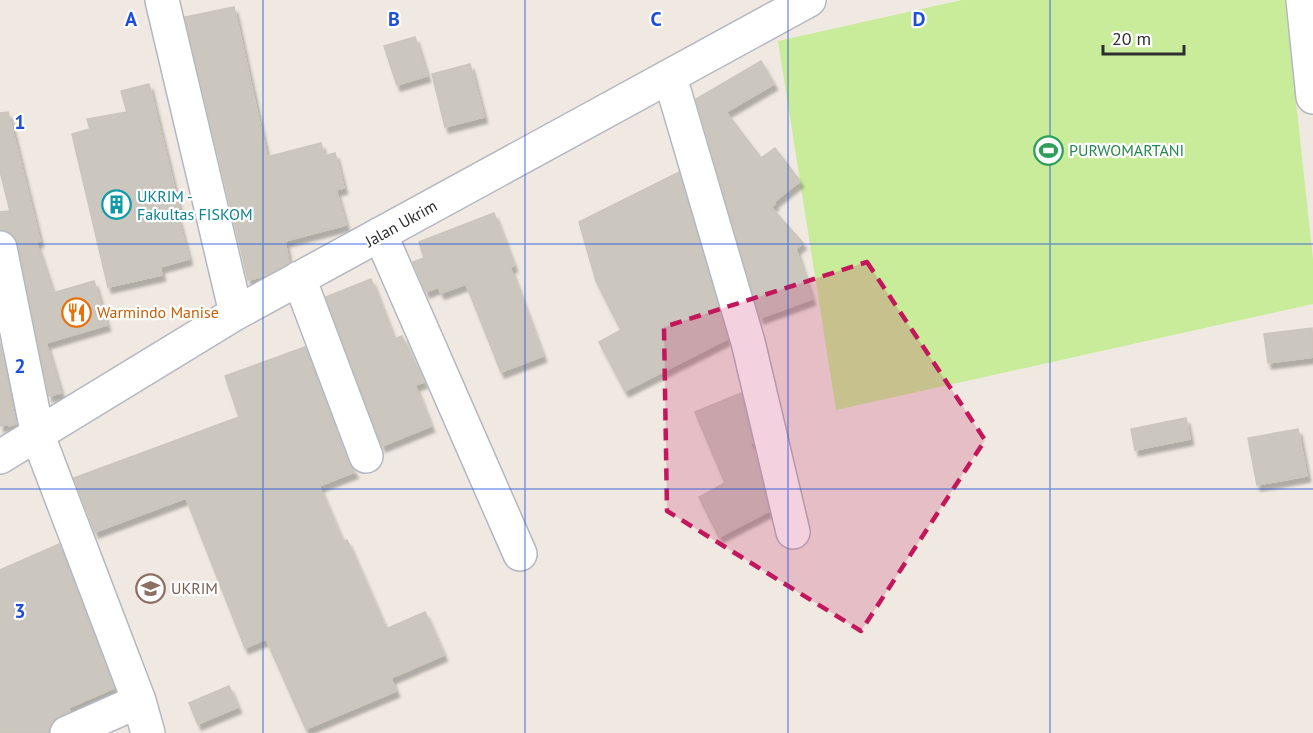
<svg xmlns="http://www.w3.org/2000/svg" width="1313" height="733" font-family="'PT Sans',sans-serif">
<defs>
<filter id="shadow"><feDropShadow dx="3.5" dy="6" stdDeviation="1.5" flood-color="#0004"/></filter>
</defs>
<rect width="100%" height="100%" fill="#efe9e1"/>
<path fill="#c9ec9a" d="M962,0h323l28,259v45l-477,106 -58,-369z"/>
<path fill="#cbc7bf" stroke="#cbc5ba" stroke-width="1.5" filter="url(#shadow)" d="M234,7l33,150 54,-14 3,13 11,-3 9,35 -8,2 10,35 -61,16 4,22 -24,13 -17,4 -63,-263z
M415,37l12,39 -30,9 -13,-39z
M761,61l13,23 -48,28 35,46 14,-10 25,33 -26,21 1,2 -4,3 32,36 -7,6 16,50 -52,19 -64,-219z
M470,64l14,53 -39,10 -13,-53z
M149,84l30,124h-4l14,51 -29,8 2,8 -54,12 -36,-153 18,-5 -3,-10 40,-7 -6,-21z
M8,112l32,129 -4,1 17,51 41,-12 13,44 -61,18 15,50 -12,3 -31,-152 -4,-9 -14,-5v-18l10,-1 -10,-40v-58z
M679,172l48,167 -102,52 -26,-49 22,-12 -25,-49 -17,-59z
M494,213l20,53 -4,1 33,89 -42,16 -35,-88 -25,9 -3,-6 -12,5 -13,-30 11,-4 -5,-16z
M371,279l23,60 8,-3 22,46 -9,3 16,41 -49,20 -56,-149z
M1312,328l1,29 -45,6 -4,-29z
M0,343l16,81 -7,2 -1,-2 -8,2z
M305,347l43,116 7,9 -36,14 24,56 4,-2 39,89 39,-17 19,43 -53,23 5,13 -90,38 -40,-90 -21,9 -59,-150 -91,34 -21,-54 165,-61 -14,-41z
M741,393l12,50 -3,1 6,12 13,55 -50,26 -20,-40 26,-14 -30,-71z
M1186,418l4,21 -55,11 -4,-21z
M1298,429l9,47 -50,9 -9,-47z
M59,544l55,144 -46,20 2,3 -18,11 -3,11h-49v-163z
M229,686l9,21 -40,17 -9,-21z"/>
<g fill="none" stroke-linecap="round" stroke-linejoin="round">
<defs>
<path id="minor" d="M162,0l74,313
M1303,0l10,97
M670,77l78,265 45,190
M380,234l140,320
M0,248l38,188 101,265 9,32
M299,278l67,178
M0,457l236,-144 573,-313
M67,733l72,-32"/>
</defs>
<use href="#minor" stroke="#b4b7c1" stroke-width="36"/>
<use href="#minor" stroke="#fff" stroke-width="33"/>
</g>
<path fill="#c2185b" fill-opacity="0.2" stroke="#c2185b" stroke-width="4.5" stroke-dasharray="12 8" stroke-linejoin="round" d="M867,262l118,178 -124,191 -194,-120 -3,-184z"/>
<path fill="none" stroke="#1d4ed8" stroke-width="1.5" stroke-opacity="0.55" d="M263,0v733M525,0v733M788,0v733M1050,0v733M0,244h1313M0,489h1313"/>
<defs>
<symbol id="stadium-ring" viewBox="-11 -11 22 22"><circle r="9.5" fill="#fff" stroke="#2e9e5b" stroke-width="1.5"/><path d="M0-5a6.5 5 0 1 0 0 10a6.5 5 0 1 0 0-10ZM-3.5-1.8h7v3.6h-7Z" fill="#2e9e5b"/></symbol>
<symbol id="building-ring" viewBox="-11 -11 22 22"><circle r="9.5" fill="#fff" stroke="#0f9aa8" stroke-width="1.5"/><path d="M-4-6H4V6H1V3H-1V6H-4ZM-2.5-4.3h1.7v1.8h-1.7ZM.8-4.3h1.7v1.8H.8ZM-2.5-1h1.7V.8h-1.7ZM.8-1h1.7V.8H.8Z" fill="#0f9aa8"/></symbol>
<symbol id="restaurant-ring" viewBox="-11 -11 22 22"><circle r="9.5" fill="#fff" stroke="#e8710a" stroke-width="1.5"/><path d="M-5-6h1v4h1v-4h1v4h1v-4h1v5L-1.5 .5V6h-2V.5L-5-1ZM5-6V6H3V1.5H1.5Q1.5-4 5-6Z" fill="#e8710a"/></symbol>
<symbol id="university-ring" viewBox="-11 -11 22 22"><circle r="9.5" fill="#fff" stroke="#8d6e63" stroke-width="1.5"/><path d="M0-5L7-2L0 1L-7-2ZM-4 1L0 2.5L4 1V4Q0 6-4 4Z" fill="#8d6e63"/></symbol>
</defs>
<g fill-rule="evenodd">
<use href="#stadium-ring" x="1032" y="134" width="33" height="33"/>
<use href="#building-ring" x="100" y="188" width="33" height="33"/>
<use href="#restaurant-ring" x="60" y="296" width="33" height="33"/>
<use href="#university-ring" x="134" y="572" width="33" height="33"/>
</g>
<g text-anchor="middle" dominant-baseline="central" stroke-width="4.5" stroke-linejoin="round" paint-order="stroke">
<g font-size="16" fill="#27864d" stroke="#fff" text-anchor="start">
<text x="1069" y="150">PURWOMARTANI</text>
</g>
<g font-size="16" fill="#0d838f" stroke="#fff" text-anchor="start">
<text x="137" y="196">UKRIM -<tspan x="137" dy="18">Fakultas FISKOM</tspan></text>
</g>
<g font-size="16" fill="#2e2e2e" stroke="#fff">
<text transform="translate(401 223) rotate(-29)">Jalan Ukrim</text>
</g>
<g font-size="16" fill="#c56008" stroke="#fff" text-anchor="start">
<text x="97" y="312">Warmindo Manise</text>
</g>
<g font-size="16" fill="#785e54" stroke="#fff" text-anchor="start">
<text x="171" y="588">UKRIM</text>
</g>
</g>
<g font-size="20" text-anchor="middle" font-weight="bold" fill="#1d4ed8" stroke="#fff" stroke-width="4.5" stroke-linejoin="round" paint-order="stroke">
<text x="131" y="26">A</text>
<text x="394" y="26">B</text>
<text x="656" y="26">C</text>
<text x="919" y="26">D</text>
<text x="20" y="129">1</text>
<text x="20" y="373">2</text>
<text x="20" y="618">3</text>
</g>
<path d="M1103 45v9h81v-9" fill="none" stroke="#2e2e2e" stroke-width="3"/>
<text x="1112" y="45" font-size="18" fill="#2e2e2e" stroke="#ffffff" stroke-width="4.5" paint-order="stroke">20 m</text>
</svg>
